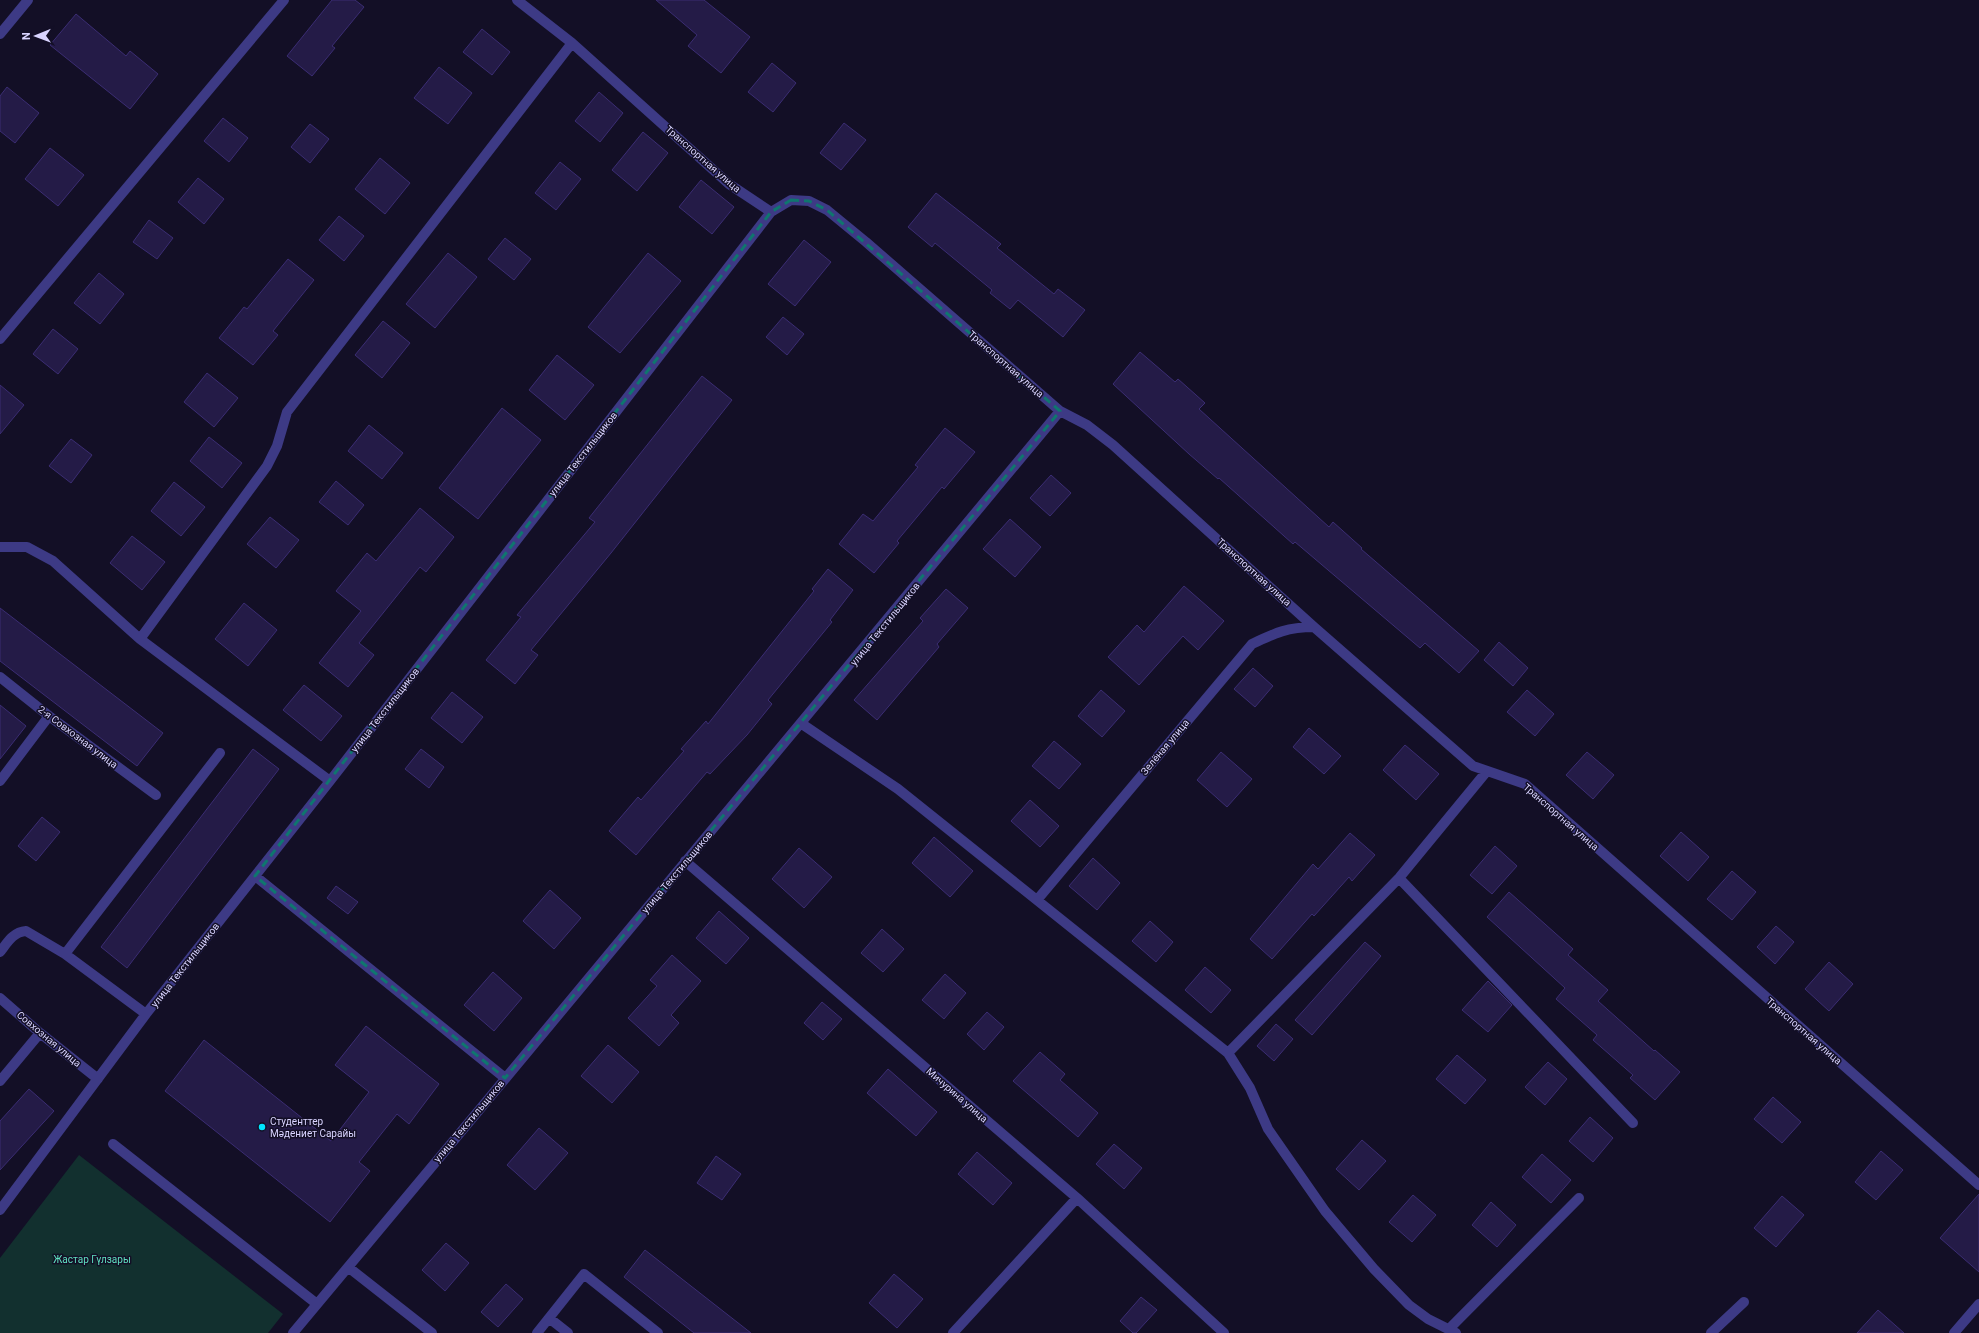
<svg xmlns="http://www.w3.org/2000/svg" width="1979" height="1333" font-family="Roboto,sans-serif">
<rect width="100%" height="100%" fill="#130f26"/>
<path fill="#12302f" d="M79,1155l204,159 -15,19h-268v-75z"/>
<path fill="#241b47" stroke="#3b2d73" d="M332,0h23l9,7 -32,39 3,2 -23,28 -25,-20z
M656,0h48l46,37 -29,36 -33,-27 9,-11z
M76,14l50,42 4,-5 28,23 -28,35 -80,-64z
M482,29l28,23 -18,23 -29,-23z
M772,63l24,20 -23,29 -25,-20z
M439,67l33,26 -24,31 -34,-26z
M7,87l32,26 -24,30 -15,-12v-35z
M599,92l24,21 -23,29 -25,-21z
M223,118l25,20 -19,24 -25,-21z
M844,123l22,17 -25,30 -21,-17z
M310,124l19,15 -19,24 -19,-16z
M643,132l25,21 -31,38 -25,-21z
M50,148l34,27 -26,31 -33,-27z
M380,158l30,25 -25,31 -30,-25z
M560,162l21,17 -25,31 -21,-17z
M198,178l26,21 -20,25 -26,-22z
M701,180l33,27 -22,27 -33,-27z
M936,193l65,51 -4,4 57,46 4,-5 27,21 -22,27 -45,-37 -8,9 -20,-16 2,-3 -57,-47 -3,4 -24,-20z
M339,216l25,20 -20,25 -25,-21z
M149,220l24,18 -16,21 -24,-17z
M505,238l26,21 -17,21 -26,-21z
M804,240l27,22 -36,44 -27,-22z
M448,253l29,24 -42,51 -29,-24z
M648,253l33,28 -61,72 -32,-26z
M288,259l26,21 -41,51 5,4 -25,30 -34,-27 25,-31 3,2z
M99,273l25,21 -24,30 -26,-21z
M783,317l21,17 -17,21 -21,-18z
M383,321l27,22 -28,35 -27,-23z
M53,329l25,20 -20,25 -25,-20z
M1140,352l35,30 3,-3 27,24 -6,6 130,118 4,-5 29,26 -1,1 118,102 -20,22 -34,-30 -5,5 -125,-106 -2,2 -74,-66 -1,1 -29,-25 -76,-70z
M557,355l37,30 -29,35 -36,-30z
M207,373l31,25 -24,29 -30,-25z
M702,376l30,24 -121,153 -80,97 7,5 -23,29 -29,-24 35,-43 -4,-2 78,-93 -6,-4z
M0,385l24,20 -24,29z
M502,408l39,32 -63,79 -39,-31z
M369,425l34,28 -21,26 -34,-28z
M945,428l30,24 -31,37 -2,-2 -45,54 2,2 -25,30 -35,-29 24,-30 10,7 45,-54 -3,-2z
M209,437l33,26 -20,25 -32,-27z
M71,439l21,16 -21,28 -22,-17z
M1051,475l20,18 -21,23 -20,-18z
M336,481l28,24 -16,20 -29,-23z
M174,482l31,25 -24,29 -30,-25z
M420,508l34,29 -28,35 -6,-5 -61,76 15,12 -26,32 -29,-24 42,-52 -25,-20 31,-38 9,8z
M270,517l29,23 -23,28 -29,-24z
M1010,519l31,28 -26,30 -32,-28z
M132,536l33,26 -23,28 -32,-27z
M828,569l25,21 -23,30 2,2 -64,78 4,4 -25,31 -37,39 -3,-2 -71,83 -27,-24 29,-34 3,3 43,-49 -3,-2 25,-28 2,3 106,-133 -2,-2z
M1184,586l40,35 -26,29 -15,-14 -44,49 -31,-28 29,-32 7,7z
M946,589l22,19 -31,36 2,3 -62,73 -23,-20 69,-79 -3,-3z
M244,603l33,27 -29,36 -33,-27z
M0,608l163,125 -26,33 -137,-105z
M1499,642l29,26 -15,18 -29,-26z
M1253,668l20,18 -18,21 -21,-18z
M304,685l38,31 -21,25 -38,-31z
M1101,690l24,21 -23,26 -24,-21z
M1527,690l27,24 -19,22 -28,-24z
M452,692l31,25 -21,26 -31,-25z
M0,705l26,21 -26,33z
M1309,728l32,28 -17,18 -31,-27z
M1054,741l27,23 -22,25 -27,-23z
M1405,745l34,29 -23,26 -33,-30z
M253,749l26,20 -152,199 -26,-21z
M421,749l23,18 -15,21 -24,-19z
M1221,752l31,27 -25,28 -30,-27z
M1587,752l27,23 -21,24 -27,-24z
M1030,800l29,26 -19,21 -29,-26z
M42,817l18,15 -24,29 -18,-15z
M1681,832l28,25 -21,24 -28,-25z
M1350,833l25,22 -23,26 -3,-4 -35,39 -2,-2 -40,45 -22,-20 63,-75 5,5z
M934,837l39,34 -23,26 -38,-34z
M1495,846l22,20 -25,28 -22,-19z
M799,848l33,29 -28,31 -32,-29z
M1093,858l27,25 -23,27 -28,-24z
M1732,871l24,21 -24,28 -25,-21z
M336,886l22,16 -10,12 -21,-16z
M550,890l31,28 -27,31 -31,-28z
M1509,892l64,57 -5,6 40,35 -10,11 56,50 1,-1 25,22 -25,28 -25,-22 3,-3 -40,-35 4,-5 -41,-36 9,-11 -78,-71z
M719,911l30,27 -23,26 -30,-26z
M1150,921l23,21 -17,20 -24,-21z
M1776,926l18,16 -19,22 -18,-17z
M882,929l22,20 -21,23 -22,-19z
M1365,942l16,14 -69,79 -17,-15z
M672,955l29,26 -30,34 8,8 -20,23 -31,-28 29,-32 -7,-6z
M1829,962l24,22 -24,27 -24,-22z
M1205,967l26,23 -20,23 -26,-23z
M493,972l29,26 -28,33 -30,-26z
M945,974l21,19 -22,26 -22,-19z
M1488,981l24,24 -24,27 -26,-22z
M822,1002l20,17 -19,21 -19,-17z
M987,1012l17,15 -20,23 -17,-16z
M1276,1024l17,15 -19,22 -17,-15z
M366,1026l73,58 -30,40 -12,-10 -38,48 11,9 -40,51 -165,-131 39,-51 127,101 38,-49 -34,-27z
M608,1045l31,27 -27,31 -31,-27z
M1040,1052l25,22 -5,6 38,33 -20,24 -65,-56z
M1457,1055l29,25 -21,24 -29,-25z
M1548,1062l19,17 -22,26 -20,-18z
M888,1069l49,43 -21,24 -49,-43z
M29,1089l25,22 -54,59v-49z
M1773,1097l28,25 -19,21 -28,-24z
M1590,1117l23,21 -20,24 -24,-21z
M539,1128l29,25 -33,37 -28,-25z
M1362,1140l24,21 -27,29 -23,-21z
M1114,1144l28,24 -18,21 -28,-25z
M1881,1151l22,19 -27,30 -21,-18z
M977,1152l35,31 -19,22 -35,-31z
M1542,1154l29,26 -20,23 -29,-26z
M716,1156l25,18 -19,26 -25,-17z
M1979,1194v78l-39,-34z
M1413,1195l23,20 -24,27 -23,-20z
M1782,1196l22,19 -28,32 -22,-19z
M1491,1202l25,23 -19,22 -25,-22z
M446,1243l23,20 -24,28 -23,-21z
M645,1250l106,83h-57l-70,-56z
M894,1274l29,25 -26,29 -28,-25z
M506,1284l17,15 -25,28 -17,-15z
M1141,1297l16,13 -21,23h-3l-13,-12z
M1878,1310l26,23h-47z"/>
<g fill="none" stroke-linecap="round" stroke-linejoin="round">
<path stroke="#3d3a85" stroke-width="10" d="M517,0l55,43 157,141 42,28 20,-12 18,1 18,9 39,32 194,169 27,14 26,20 201,182 159,139 52,18 454,401
M0,34l28,-34
M0,339l284,-339
M0,547h27l26,14 87,78 127,-173 10,-20 10,-34 285,-369
M140,639l190,142
M0,677l49,39 107,79
M802,724l96,65 330,264 22,35 18,41 57,82 49,58 35,36 19,14 28,14
M0,781l49,-65
M685,861l392,337 147,135
M255,876l250,202
M1399,878l234,245
M1037,900l215,-256c23,-11 36,-17 62,-17
M0,952c7,-9 13,-20 26,-21l39,23
M0,998l40,35 58,46
M146,1014l-81,-60 155,-201
M1228,1053l171,-175 88,-107
M0,1081l40,-48
M113,1144l204,160
M0,1210l146,-196 184,-233 441,-569
M348,1267l84,66
M549,1318l19,15
M1449,1329l130,-131
M293,1333c256,-307 513,-613 767,-922
M537,1333l47,-59 74,59
M953,1333l124,-135
M1711,1333l33,-31
M1954,1333l25,-29"/>
</g>
<path fill="none" stroke="#0f766e" stroke-width="3" stroke-dasharray="8 5" stroke-linejoin="round" d="M791,200l18,1 18,9 233,201 -555,667 -250,-202 516,-664z"/>
<circle fill="#00e5ff" stroke="#130f26" stroke-width="1.5" cx="262" cy="1127" r="4"/>
<g text-anchor="middle" dominant-baseline="central" stroke-width="3" stroke-linejoin="round" paint-order="stroke">
<g font-size="10" fill="#d9d4ff" stroke="#130f26">
<text transform="translate(703 159) rotate(41)">Транспортная улица</text>
<text transform="translate(1006 364) rotate(41)">Транспортная улица</text>
<text transform="translate(583 454) rotate(-52)">улица Текстильщиков</text>
<text transform="translate(1254 572) rotate(42)">Транспортная улица</text>
<text transform="translate(885 624) rotate(-51)">улица Текстильщиков</text>
<text transform="translate(385 710) rotate(-52)">улица Текстильщиков</text>
<text transform="translate(78 737) rotate(37)">2-я Совхозная улица</text>
<text transform="translate(1165 747) rotate(-50)">Зелёная улица</text>
<text transform="translate(1561 817) rotate(41)">Транспортная улица</text>
<text transform="translate(677 872) rotate(-50)">улица Текстильщиков</text>
<text transform="translate(185 965) rotate(-52)">улица Текстильщиков</text>
<text transform="translate(1804 1031) rotate(41)">Транспортная улица</text>
<text transform="translate(49 1039) rotate(40)">Совхозная улица</text>
<text transform="translate(957 1095) rotate(41)">Мичурина улица</text>
<text transform="translate(469 1121) rotate(-50)">улица Текстильщиков</text>
</g>
<g font-size="10" fill="#d9d4ff" stroke="#130f26" text-anchor="start">
<text x="270" y="1121">Студенттер<tspan x="270" dy="12">Мәдениет Сарайы</tspan></text>
</g>
<g font-size="10" fill="#5fe0c0" stroke="#130f26">
<text x="92" y="1259">Жастар Гүлзары</text>
</g>
</g>
<g transform="translate(36 36) rotate(269)" stroke="#130f26" stroke-width="3" paint-order="stroke">
<path d="M0-3L7 15L0 10L-7 15Z" fill="#d9d4ff"/>
<text y="-6" font-size="11" font-weight="bold" text-anchor="middle" fill="#d9d4ff">N</text>
</g>
</svg>
